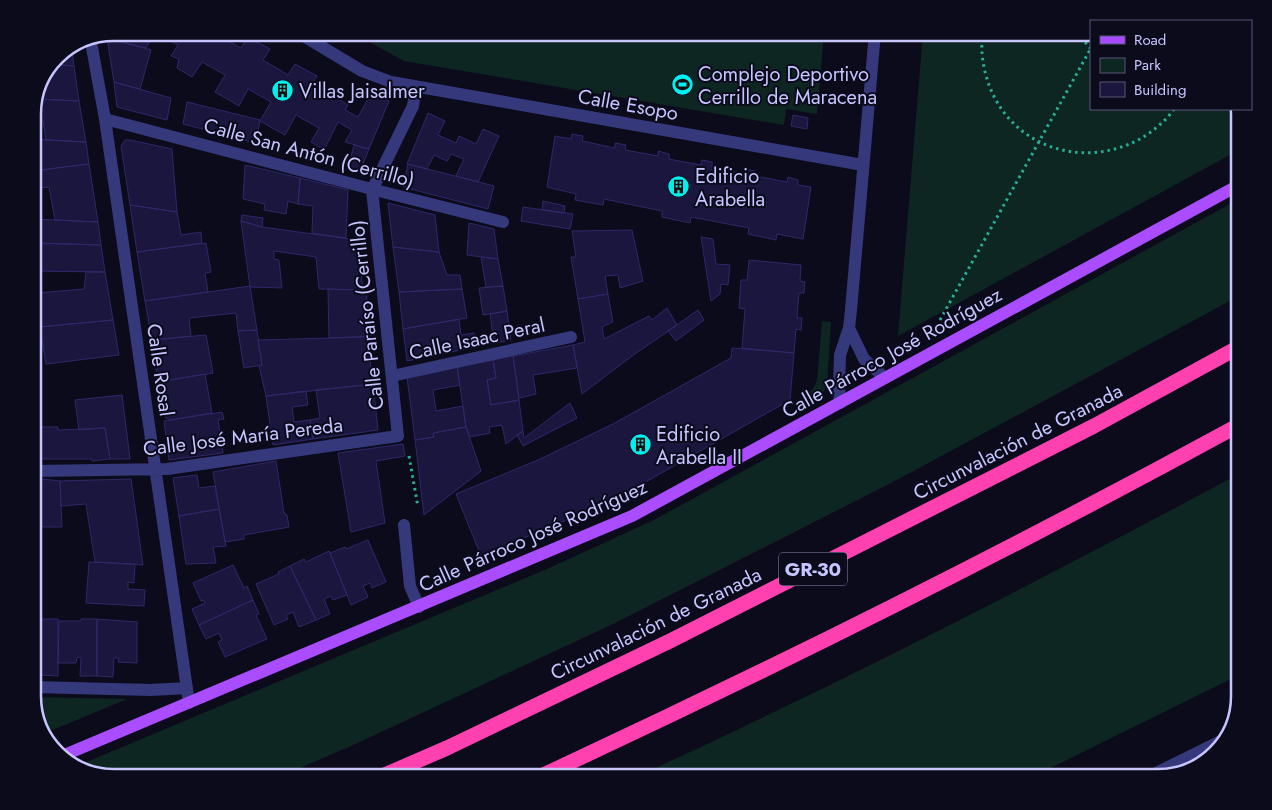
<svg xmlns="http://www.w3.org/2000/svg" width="1272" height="810" font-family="Jost,sans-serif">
<rect width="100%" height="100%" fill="#0c0b1c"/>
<path fill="#0e2622" d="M353,33h471l-7,81 -31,-5 -2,16 -380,-64z
M923,33h168v76h148v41l-341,186z
M1239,199v97l-346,186 -280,142 -262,122 -72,31h-165l-37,-11 470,-197 107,-49z
M822,321l9,1 -4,63 -5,10 -10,10 -9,-7 10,-9 4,-8z
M1239,474v201l-207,102h-396c205,-94 405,-197 603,-303z
M33,697l94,2 -84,35z"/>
<path fill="#1a163d" stroke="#2e2869" d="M123,32h94l-1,2 25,14 7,-11 22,12 -7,11 25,15 7,-11 22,12 -7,11 13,7 3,-6 13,7 -2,3 11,7 -3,5 13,7 12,-22 19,6 -20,48 -24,-7 7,-12 -14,-8 -14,28 -13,-8 8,-14 -23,-13 -11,20 -25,-14 11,-19 -23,-13 -9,17 -24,-14 10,-17 -23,-13 -10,15 -15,-9 2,-9 -8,-3 7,-11 -11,-6 -1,2 -12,-7 -8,14 -28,-7z
M107,38l44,12 -11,39 -26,-7z
M72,50l2,16 -21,-2 4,-8z
M53,64l21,2 5,35 -42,-2z
M114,82l57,16 -4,22 -50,-13z
M37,99l42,2 7,41 -40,-2 -3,-19h-10v-12z
M187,102l73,18 -4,23 -73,-19z
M428,113l17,8 -7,14 18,8 3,-7 17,8 7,-15 16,7 -21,46 -22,-6 8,-17 -13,-5 -4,7 -13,-6 -7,14 -20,-5z
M793,115l15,3 -1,11 -16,-3z
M572,134l11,2 -1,5 33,7v-5l11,2 -1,5 33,6v-5l11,3v5l32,6 1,-5 10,2v5l32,7 1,-5 10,2v5l32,6 1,-5 10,3v5l13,2 -8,52 -26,-5 -1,6 -28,-6 1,-6 -58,-11 -1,6 -28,-6v-6l-58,-12 -1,6 -28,-5 1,-6 -29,-7 8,-51 16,3z
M33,139l53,3 3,22 -48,6 -2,-15h-6z
M125,140h5l42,9 5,63 -47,-7 -9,-59z
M354,145l15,4 -9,22 -12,-3z
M89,164l9,58 -43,-2 -6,-33 -16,2v-18z
M408,164l86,22 -6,23 -85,-22z
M245,165l55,13 -2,26 -10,-3 -2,13 -22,-4 1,-6 -22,-5z
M300,178l48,12 -2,48 -34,-5 1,-27 -15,-2z
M543,201l22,5 -1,7 -22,-3z
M388,203l47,12 4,37 -46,-5z
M130,205l47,7 4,23 20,-3 1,11 -65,9z
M523,207l50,7 -3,15 -49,-8z
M242,215l21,3 -1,9 -21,-6z
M33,219l65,3 3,23 -68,-2z
M241,221l21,6 95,13 6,50 -44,-1 -3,-32 -42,-6v8l5,1 3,28 -32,-1z
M469,223l25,6 4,30 -31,-4z
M632,230l11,51 -23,7 -2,-13 -13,1 3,18 -30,5 -7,-42h5l-4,-26z
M701,237l12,2 3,25 14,1 -2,20 -7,-1 -1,10 -9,7z
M33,243l68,2 4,27 -72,-1z
M206,243l5,29 -6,1 3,19 -63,9 -8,-49z
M393,247l46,5 8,23h13l2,14 -63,3z
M481,257l17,2 5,27 -17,1z
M749,260l52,5 -1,16 5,1 -1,11h-5l-2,25h5l-1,12 -5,-1 -2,24 -52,-5 3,-39 -6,-1 2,-28h6z
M86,272h19l8,48 -73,7 -3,-34 47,-4z
M250,286l7,44 -19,1 -2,-18 -47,5 2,18 -39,4 -7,-39z
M503,286l4,25 -24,4 -4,-27z
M328,289l38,1 5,46 -42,2z
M462,289l5,29 -64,11 -4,-37z
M608,294l5,28 -11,5 2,12 45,-23 3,4 15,-12 10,17 -45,31 -50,38 -9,-49 12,-3 -7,-43z
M698,310l6,10 -28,21 -8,-10z
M507,311l4,29 -17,3 -4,-29z
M459,319l2,16 13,-2 2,14 -69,14 -4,-32z
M113,320l6,35 -73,9 -6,-37z
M257,330l5,35 -18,3 -6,-37z
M206,335l7,38 -55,9 -6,-42z
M367,337l6,47 -107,12 -7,-30 3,-1 -4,-25z
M573,345l4,23 -44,7 3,19 -17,4 -6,-42z
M732,348l62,5 -4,47 -148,84 -78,37 -83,35 -25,-62 82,-34 75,-36 118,-66z
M513,356l6,44 -28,5 -4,-25 9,-2 -3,-18z
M493,360l3,18 -9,2 4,25 28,-5 4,31 -17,13 -4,-19 -13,2 1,6 -20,4 -4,-10 -9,-60z
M457,367l3,18 -27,5 3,21 27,-5 3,21 -33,6 1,4 -19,3 -8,-63z
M205,374l7,39 -41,7 -5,-2 -3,-4 -5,-32z
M33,381l3,1 -1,23h-2z
M373,384l5,46 -65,9 -3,-19 10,-2 -4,-28z
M306,391l2,14 -16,2 2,15 16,-2 3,19 -40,6 -7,-49z
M122,395l8,64h-20l-5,-31 -26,2 -4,-30z
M570,403l7,15 -54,28 -6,-11 6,-4 1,7z
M33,405h2l1,54h-3z
M222,412l2,7 -6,1 5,33 -54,7 -5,-39z
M35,427h23v3l47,-2 5,31 -18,2v-2h-56z
M466,427l15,44 -57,44 -9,-75 19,-3 -1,-4z
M403,444l2,12 -29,5 9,62 -34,9 -13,-79z
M276,461l8,52 3,2 2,12 -45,8v4l-19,3 -12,-70z
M197,475l2,13 16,-2 4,23 -40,7 -6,-38z
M33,478l27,3 2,46h-29z
M131,479l12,86 -48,-3 -9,-58 -25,2 -1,-25z
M219,509l7,37 -13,1 3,16 -30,1 -7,-48z
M368,540l18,42 -14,6 -2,-5 -7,3 5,11 -17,8 -21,-52 15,-6 1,2z
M329,551l18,44 -14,5 -2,-4 -7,3 6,15 -14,6 -26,-54 14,-7 2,3z
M89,562l46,2 -1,19 -6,-1v7l17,1 -1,16 -58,-3z
M233,565l11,23 3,-2 6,14 -54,25 -7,-16 13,-6 -1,-3 -3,1 -8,-18z
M290,566l26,54 -17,7 -6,-15 -7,3 2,4 -14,6 -18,-41 23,-10 -1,-2z
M253,600l6,14 -3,1 11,24 -42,18 -7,-15 4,-2 -3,-7 -13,6 -7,-14z
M43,619h15v57l-18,-1v-17h-6v6h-1v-43h9z
M81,619h16v57h-17l1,-18 -4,-1 -1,6h-18l1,-42h22z
M97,619l40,3v41l-19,-1 1,-4h-5l-1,19 -16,-1z"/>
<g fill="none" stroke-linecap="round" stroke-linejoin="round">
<path stroke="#2aae99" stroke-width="3" stroke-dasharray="2.5 4" stroke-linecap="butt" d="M983,32c-3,18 0,36 6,53 23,62 93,85 151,54 12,-7 26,-18 34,-30
M1077,32l13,16
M940,320l151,-272
M409,456l9,51"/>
<path stroke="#35397c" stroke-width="12" d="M297,32l65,39 29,11 472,83
M91,42l14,77 84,584
M105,119l278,73 120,30
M372,190l41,-84 3,-19
M849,328l15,31 21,19
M392,376l179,-39
M840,403l-1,-16 1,-32 9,-27 2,-18 24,-278
M33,471l134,-2 231,-33 -26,-246
M404,525l6,61 9,21
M33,687l118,3 36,-2
M1148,777l79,-39"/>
<path stroke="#aa4cff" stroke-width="12" d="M62,756l570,-240 607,-331"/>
<path stroke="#ff40af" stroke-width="15" d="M380,777l67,-29 223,-107 424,-215 145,-79
M539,777c237,-110 471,-227 700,-352"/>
</g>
<defs>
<symbol id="stadium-disc" viewBox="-11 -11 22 22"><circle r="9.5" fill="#00f0f0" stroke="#0c0b1c"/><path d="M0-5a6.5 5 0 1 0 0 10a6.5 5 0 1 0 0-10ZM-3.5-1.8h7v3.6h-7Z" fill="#111"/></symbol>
<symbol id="building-disc" viewBox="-11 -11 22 22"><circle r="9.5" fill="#00f0f0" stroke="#0c0b1c"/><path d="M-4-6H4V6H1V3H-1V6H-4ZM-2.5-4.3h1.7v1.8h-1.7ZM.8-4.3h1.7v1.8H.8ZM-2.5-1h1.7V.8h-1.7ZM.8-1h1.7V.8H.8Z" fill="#111"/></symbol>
</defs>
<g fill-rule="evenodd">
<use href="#stadium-disc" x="670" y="72" width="25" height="25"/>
<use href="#building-disc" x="270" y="78" width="25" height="25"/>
<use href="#building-disc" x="666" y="174" width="25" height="25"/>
<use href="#building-disc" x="628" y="432" width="25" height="25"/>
</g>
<g text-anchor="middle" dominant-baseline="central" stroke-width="4" stroke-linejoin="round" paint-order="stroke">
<rect fill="#0c0b1c" stroke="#8e8dbb" stroke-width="1" x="779" y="552.5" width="68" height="33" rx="4"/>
<g font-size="19" font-weight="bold" fill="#c6c5ff">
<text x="813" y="569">GR-30</text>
</g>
<g font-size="20" fill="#c6c5ff" stroke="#0c0b1c" text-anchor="start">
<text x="698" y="74">Complejo Deportivo<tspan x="698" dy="23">Cerrillo de Maracena</tspan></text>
<text x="299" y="91">Villas Jaisalmer</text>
<text x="695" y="176">Edificio<tspan x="695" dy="23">Arabella</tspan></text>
<text x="656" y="434">Edificio<tspan x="656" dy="23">Arabella II</tspan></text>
</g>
<g font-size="20" fill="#c6c5ff" stroke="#0c0b1c">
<text transform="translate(628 105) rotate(10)">Calle Esopo</text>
<text transform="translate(309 153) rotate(15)">Calle San Antón (Cerrillo)</text>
<text transform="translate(367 315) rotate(-96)">Calle Paraíso (Cerrillo)</text>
<text transform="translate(477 339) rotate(-12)">Calle Isaac Peral</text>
<text transform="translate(892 353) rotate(-29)">Calle Párroco José Rodríguez</text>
<text transform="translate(160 370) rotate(82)">Calle Rosal</text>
<text transform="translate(243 437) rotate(-7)">Calle José María Pereda</text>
<text transform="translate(1018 442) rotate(-27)">Circunvalación de Granada</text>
<text transform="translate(533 536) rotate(-24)">Calle Párroco José Rodríguez</text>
<text transform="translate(656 624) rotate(-26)">Circunvalación de Granada</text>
</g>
</g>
<path d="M0 0H1272V810H0ZM114 41H1158A73 73 0 0 1 1231 114V696A73 73 0 0 1 1158 769H114A73 73 0 0 1 41 696V114A73 73 0 0 1 114 41Z" fill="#0c0b1c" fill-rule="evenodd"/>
<path fill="none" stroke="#c6c5ff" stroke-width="2.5" d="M114 41H1158A73 73 0 0 1 1231 114V696A73 73 0 0 1 1158 769H114A73 73 0 0 1 41 696V114A73 73 0 0 1 114 41Z"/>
<rect x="1090" y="20" width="162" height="90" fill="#0c0b1c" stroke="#565577"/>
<rect x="1100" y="36" width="25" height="8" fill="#aa4cff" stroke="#565577"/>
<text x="1134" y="45" font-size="15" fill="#c6c5ff">Road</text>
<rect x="1100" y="58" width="25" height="15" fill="#0e2622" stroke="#565577"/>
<text x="1134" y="70" font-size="15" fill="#c6c5ff">Park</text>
<rect x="1100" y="82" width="25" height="15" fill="#1a163d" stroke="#565577"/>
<text x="1134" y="95" font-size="15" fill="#c6c5ff">Building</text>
</svg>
